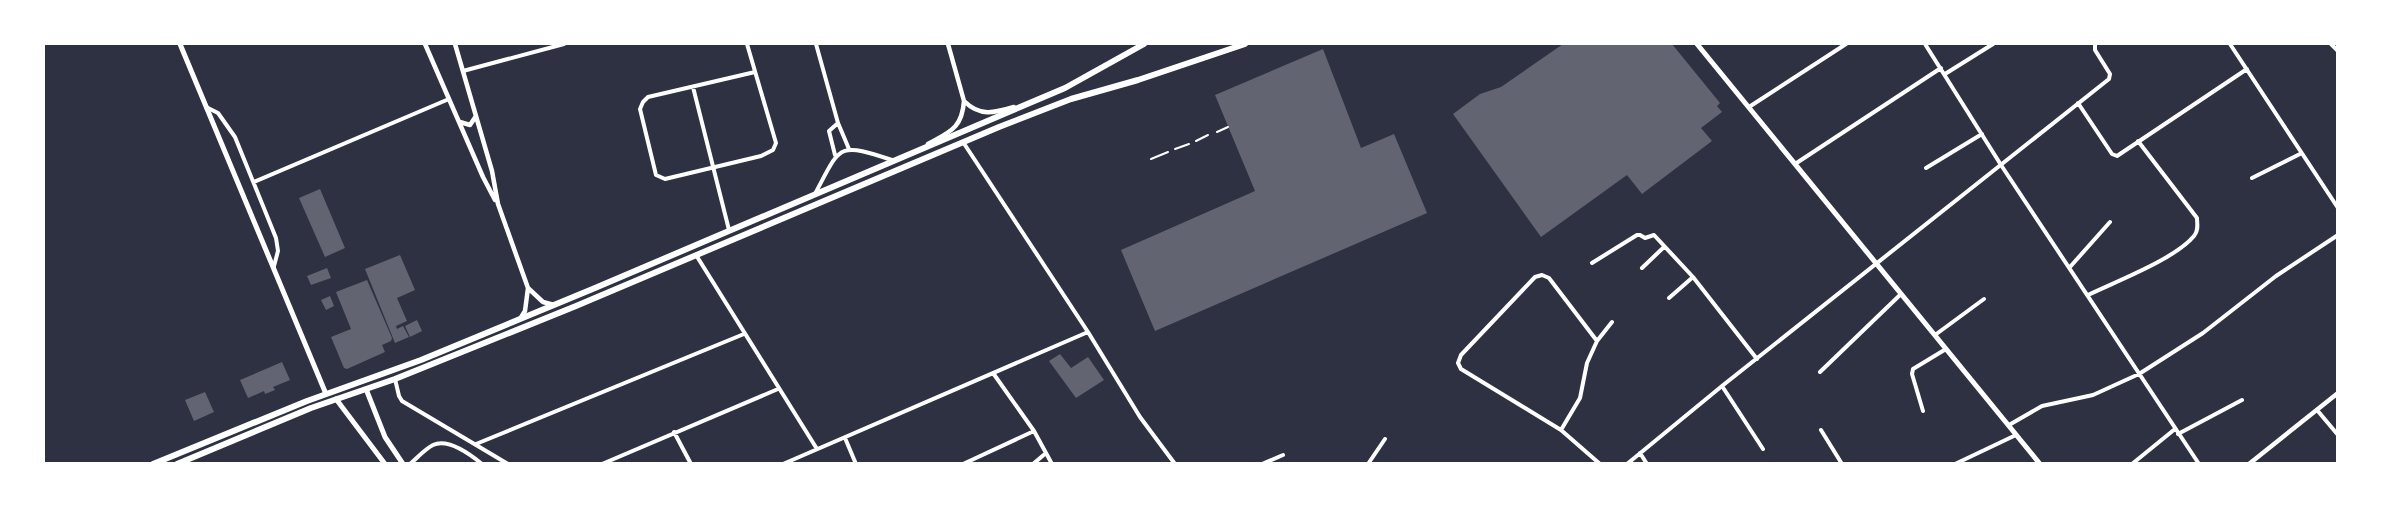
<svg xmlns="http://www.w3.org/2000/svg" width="2381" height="507" font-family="'Varela Round',sans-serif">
<rect width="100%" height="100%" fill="#2d3142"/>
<path fill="#626471" d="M1563,44h109l48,59 -3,3 5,6 -21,16 11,13 -70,53 -15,-19 -86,62 -88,-123 27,-20 21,-7z
M1323,49l38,99 33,-14 33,79 -272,118 -34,-81 134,-59 -40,-96z
M320,189l25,59 -20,9 -26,-59z
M400,255l15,35 -18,8 10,23 -11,5 1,3 6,-3 6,11 -14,6 -30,-74z
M327,268l4,10 -20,7 -4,-9z
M367,280l25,58 -1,3 -9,4 3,7 -38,17 -3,-1 -13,-31 20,-8 -15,-37z
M330,296l4,10 -8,4 -5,-10z
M417,320l5,11 -12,6 -5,-11z
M1060,354l11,14 17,-11 16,23 -28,18 -27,-37z
M282,362l8,18 -17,7 2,3 -10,4 -1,-3 -16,7 -8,-18z
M205,392l9,20 -20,9 -9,-21z"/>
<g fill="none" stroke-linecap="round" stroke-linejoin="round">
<path stroke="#fff" stroke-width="2" d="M1217,132l11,-5
M1196,141l12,-6
M1175,149l14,-5
M1151,159l17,-7"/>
<path stroke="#fff" stroke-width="4" d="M747,44l29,99 -3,7 -12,6 -96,23 -9,-4 -16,-66 3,-7 5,-5 107,-25
M816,44l22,79 11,26
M1925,44l76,121 198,299
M2230,44l108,164
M2331,44l7,7
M463,71l101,-27
M1945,74l48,-30
M693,87l36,143
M2078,103l34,51 5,2 130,-87
M206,107l12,6 17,24 41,101 2,13 -4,15
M1749,107l97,-63
M963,142l125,190 52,85 35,47
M835,155l-6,-24 9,-8
M1795,164l146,-96
M1926,168l56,-34
M2252,178l48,-24
M254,182l195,-83
M815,194c26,-49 22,-52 77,-34
M696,255l121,194
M1592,263l45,-28h3l5,3 9,-3 39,42 64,82
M2070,267l40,-45
M1642,268l22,-21
M2088,295c29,-14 87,-36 106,-59 5,-6 3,-12 3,-18l-59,-77
M1669,298l24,-21
M1935,335l49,-36
M1597,341l-48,-63 -7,-3 -7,2 -74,78 -3,8 3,6 100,61 39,34
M1820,372l81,-78
M993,373l41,58 18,33
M395,379l4,17 3,5 106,63
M1722,386l41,63
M2317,410l21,25
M1923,411l-11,-37 1,-5 33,-20
M2009,425l33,-19 51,-11 46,-21 64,-41 73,-57 62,-41
M1561,430l19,-32 7,-35 10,-22 15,-19
M1821,430l21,34
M674,432l17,32
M2178,434l64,-34
M845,438l11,26
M476,444l268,-110
M1640,453l7,11
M410,464c7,-6 15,-15 23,-19 15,-7 38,10 49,19
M602,464l176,-75
M783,464l305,-132
M963,464l71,-33
M1033,464l13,-11
M1262,464l21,-9
M1368,464l17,-25
M1627,464l95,-78 387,-307 1,-5 -15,-24v-6
M1955,464l61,-29
M2132,464l43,-35"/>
<path stroke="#fff" stroke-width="4.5" d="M425,44l58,133 12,23
M455,44l37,127 6,33 30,84 -3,23 -5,8
M964,101c16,16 30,12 50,6
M460,122l10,3 6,-9
M928,144c21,-12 34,-15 36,-43l-16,-57
M528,288l15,14 11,3
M2249,464l89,-71"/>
<path stroke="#fff" stroke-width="5" d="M180,44l146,350
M1697,44l343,420
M366,389l19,48 18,27
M336,399l49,65"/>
<path stroke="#fff" stroke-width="6" d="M153,464l154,-63 114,-41 174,-72 470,-200 79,-44
M177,464l134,-56 84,-29 181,-73 423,-179 72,-28 67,-19 107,-36"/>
</g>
<rect width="2381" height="507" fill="none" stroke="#ffffff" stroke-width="90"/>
</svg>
